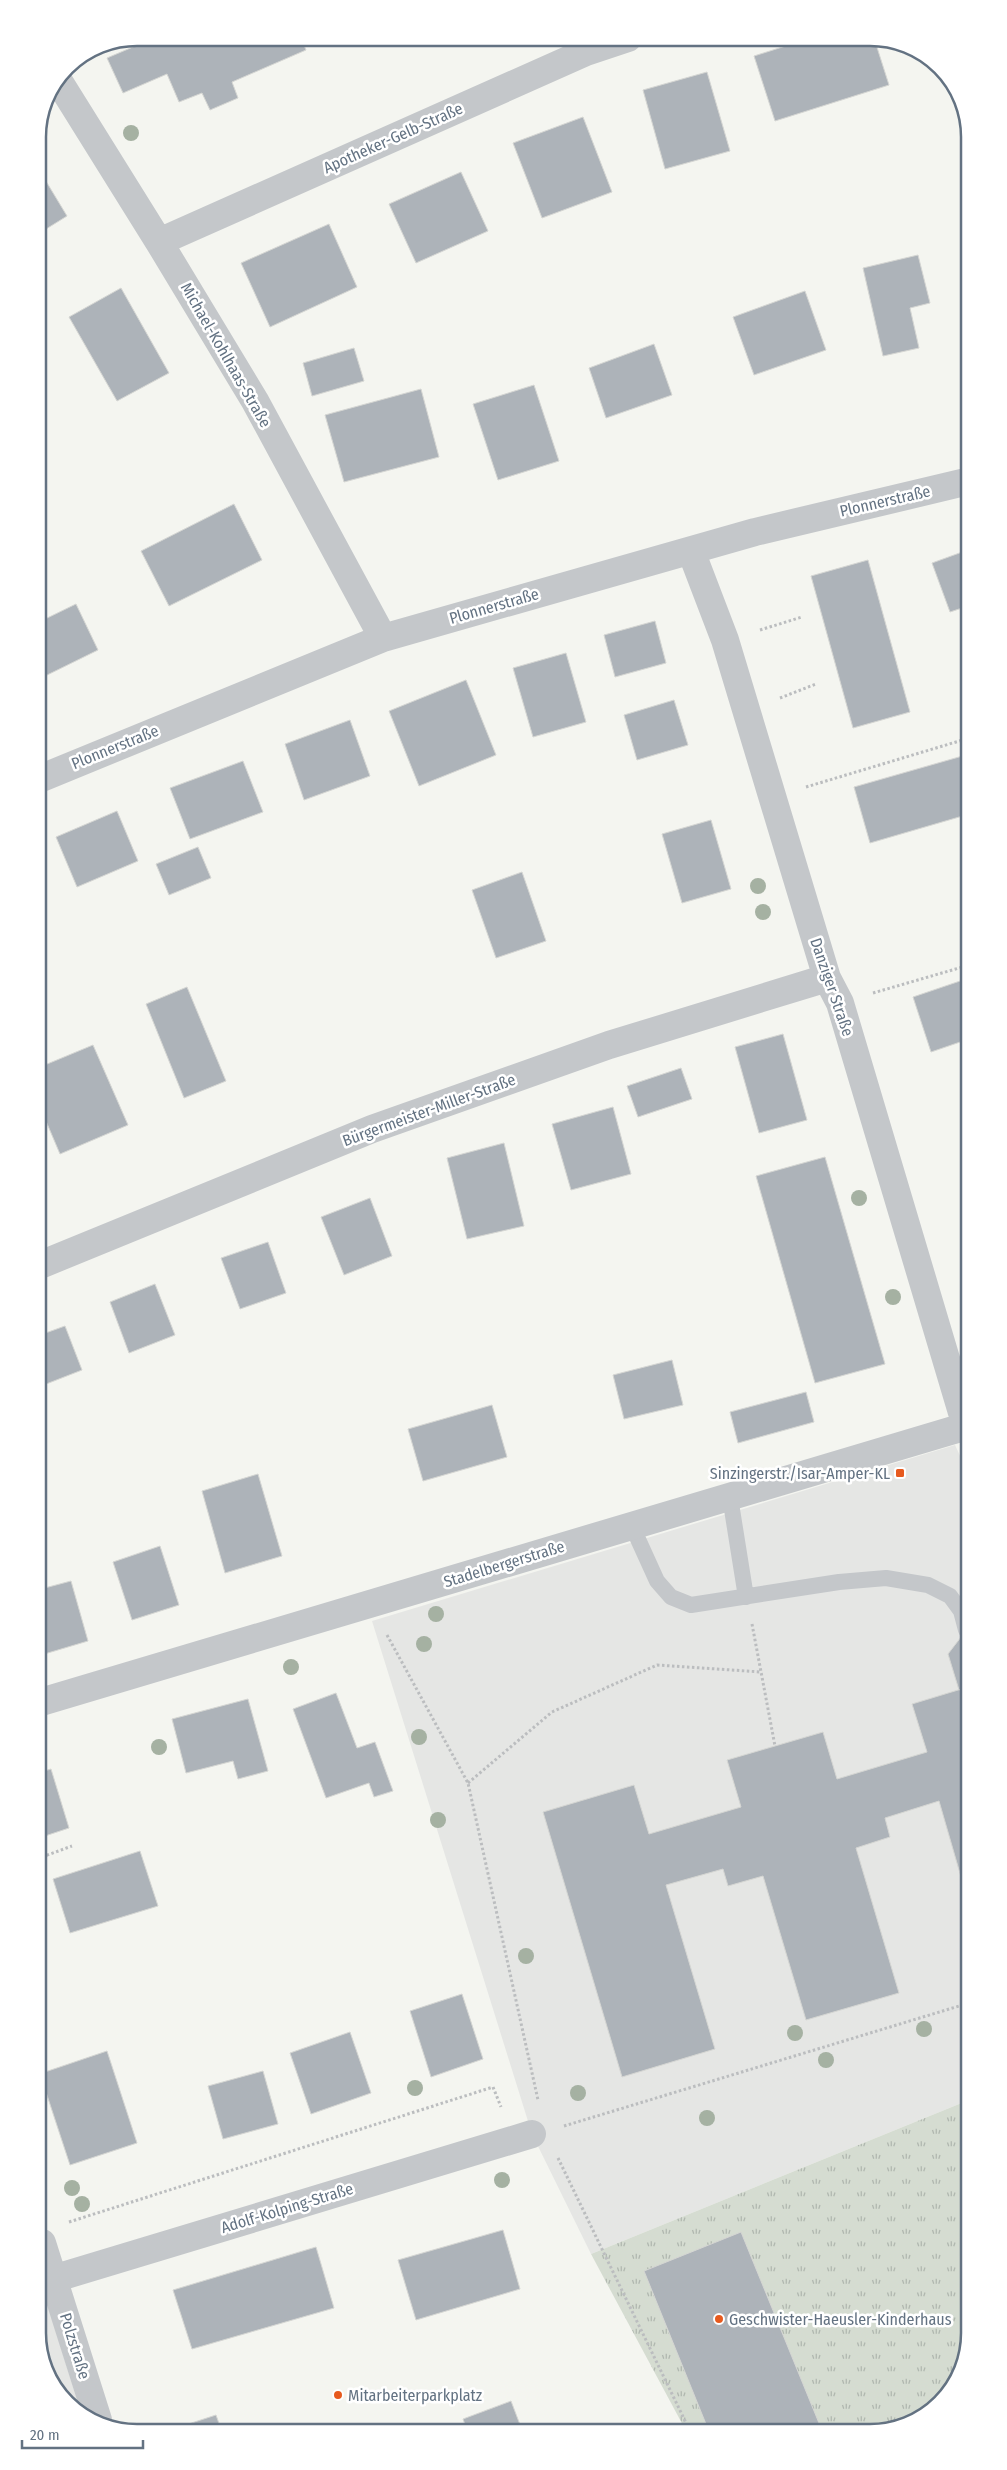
<svg xmlns="http://www.w3.org/2000/svg" width="1007" height="2470" font-family="'Fira Sans Condensed',sans-serif">
<defs>
<pattern id="grass-tufts" width="24" height="20" patternUnits="userSpaceOnUse" patternTransform="scale(1.25)"><rect width="24" height="20" fill="#d5dcd1"/><path d="M3 7l-1-3M5 7V3M7 7l1-3M15 17l-1-3M17 17v-4M19 17l1-3" fill="none" stroke="#b0b7af"/></pattern>
</defs>
<rect width="100%" height="100%" fill="#f4f5f0"/>
<path fill="#e5e6e4" d="M955,1445l12,26 2,629 -378,154 -59,-120 -160,-513z
M45,2296l36,117 -5,-1 -33,-48v-67z"/>
<path fill="url(#grass-tufts)" d="M969,2100v233l-20,60 -48,34 -216,2 -94,-175z"/>
<path fill="#adb3b9" stroke="#d5d6d3" d="M154,38h147l5,12 -74,32 6,16 -28,12 -8,-17 -23,9 -12,-28 -44,19 -16,-35z
M811,38h63l15,47 -114,36 -21,-65z
M707,72l23,79 -65,18 -22,-79z
M583,117l29,75 -70,26 -29,-75z
M38,168l29,48 -29,18z
M461,172l27,59 -72,32 -27,-59z
M329,224l28,63 -87,40 -29,-64z
M918,255l12,48 -20,5 9,40 -36,8 -20,-88z
M121,288l48,85 -52,28 -48,-84z
M805,291l21,59 -72,25 -21,-58z
M654,344l18,51 -66,23 -17,-50z
M354,348l10,33 -52,15 -9,-33z
M534,385l25,76 -61,19 -25,-76z
M421,389l18,68 -95,25 -19,-67z
M234,504l28,56 -93,46 -28,-55z
M965,551v56l-15,5 -18,-49z
M868,560l42,152 -57,16 -42,-152z
M76,604l22,46 -59,29v-57z
M655,621l11,42 -51,14 -11,-42z
M566,653l20,69 -53,15 -20,-69z
M466,680l30,75 -77,31 -30,-75z
M674,700l14,45 -51,15 -13,-45z
M350,720l20,56 -66,24 -19,-56z
M966,755v60l-96,28 -16,-56z
M243,761l20,51 -73,27 -20,-51z
M117,811l21,50 -61,26 -21,-50z
M711,820l20,69 -49,14 -20,-69z
M198,847l13,31 -42,17 -13,-31z
M522,872l24,69 -50,17 -24,-68z
M966,979v61l-35,12 -18,-55z
M187,987l39,94 -42,17 -38,-94z
M783,1034l24,86 -48,13 -24,-86z
M93,1045l35,80 -68,29 -20,-47v-40z
M681,1068l11,31 -54,18 -11,-31z
M613,1107l18,67 -60,16 -19,-66z
M504,1143l20,83 -57,13 -20,-81z
M825,1157l60,207 -70,19 -59,-207z
M370,1198l22,58 -48,19 -23,-58z
M268,1242l18,51 -46,16 -19,-51z
M155,1284l20,51 -46,18 -19,-51z
M65,1326l17,44 -41,16 -1,-51z
M672,1360l11,45 -59,14 -11,-44z
M806,1392l8,30 -76,21 -8,-31z
M492,1405l15,52 -84,24 -15,-52z
M258,1474l24,82 -57,17 -23,-82z
M160,1546l19,59 -47,15 -19,-58z
M71,1581l17,60 -47,14v-66z
M968,1628v59l-9,3 -11,-36z
M968,1687v214l-29,-100 -54,17 5,19 -34,11 43,145 -93,27 -43,-144 -35,10 -5,-17 -57,16 49,164 -93,28 -79,-265 91,-27 15,49 92,-27 -14,-47 96,-28 14,47 90,-27 -15,-48z
M336,1693l21,55 18,-6 18,49 -19,6 -5,-14 -43,15 -33,-89z
M248,1699l20,72 -30,8 -5,-18 -47,12 -14,-54z
M51,1769l18,59 -27,9 -1,-65z
M140,1851l18,55 -88,27 -17,-54z
M462,1994l21,65 -52,18 -21,-66z
M350,2032l21,61 -60,21 -21,-61z
M107,2051l30,92 -67,22 -28,-85v-7z
M263,2071l15,53 -55,15 -15,-53z
M503,2230l17,59 -104,31 -18,-60z
M741,2232l80,196 -113,1 -64,-158z
M316,2247l18,61 -142,41 -19,-59z
M511,2401l11,29h-55l-4,-11z
M216,2415l6,17h-58z"/>
<g fill="none" stroke-linecap="round" stroke-linejoin="round">
<path stroke="#bbbdbf" stroke-width="3" stroke-dasharray="2.5 2.5" stroke-linecap="butt" d="M760,630l42,-13
M780,698l36,-14
M806,787l160,-48
M873,993l93,-27
M752,1624l23,122
M387,1635l81,148 70,317
M468,1783l84,-71 105,-47 104,7
M42,1857l30,-11
M564,2126l405,-123
M558,2158l131,271
M69,2222l424,-135 8,20"/>
<path stroke="#c4c7ca" stroke-width="16" d="M730,1497l16,100
M632,1526l25,55 14,16 20,8 148,-23 47,-4 42,7 22,11 11,15 5,19"/>
<path stroke="#c4c7ca" stroke-width="28" d="M58,80l101,162 96,159 128,237
M159,242l427,-190 42,-14
M691,551l34,89 102,338 13,25 126,423
M39,779l344,-141 372,-106 210,-50
M40,1265l332,-136 237,-84 218,-67
M41,1702l926,-276
M42,2243l56,177
M43,2282l489,-148"/>
</g>
<g fill="#a5b1a2">
<circle cx="131" cy="133" r="8"/>
<circle cx="758" cy="886" r="8"/>
<circle cx="763" cy="912" r="8"/>
<circle cx="859" cy="1198" r="8"/>
<circle cx="893" cy="1297" r="8"/>
<circle cx="436" cy="1614" r="8"/>
<circle cx="424" cy="1644" r="8"/>
<circle cx="291" cy="1667" r="8"/>
<circle cx="419" cy="1737" r="8"/>
<circle cx="159" cy="1747" r="8"/>
<circle cx="438" cy="1820" r="8"/>
<circle cx="526" cy="1956" r="8"/>
<circle cx="924" cy="2029" r="8"/>
<circle cx="795" cy="2033" r="8"/>
<circle cx="826" cy="2060" r="8"/>
<circle cx="415" cy="2088" r="8"/>
<circle cx="578" cy="2093" r="8"/>
<circle cx="707" cy="2118" r="8"/>
<circle cx="502" cy="2180" r="8"/>
<circle cx="72" cy="2188" r="8"/>
<circle cx="82" cy="2204" r="8"/>
</g>
<g fill="#e75a1e" stroke="#fff" stroke-width="2">
<rect x="895" y="1468" width="10" height="10" rx="2.5"/>
<circle cx="719" cy="2319" r="5"/>
<circle cx="338" cy="2395" r="5"/>
</g>
<g text-anchor="middle" dominant-baseline="central" stroke-width="5" stroke-linejoin="round" paint-order="stroke">
<g font-size="16" fill="#637282" stroke="#fff">
<text transform="translate(393 138) rotate(-24)">Apotheker-Gelb-Straße</text>
<text transform="translate(226 355) rotate(60)">Michael-Kohlhaas-Straße</text>
<text transform="translate(885 501) rotate(-13)">Plonnerstraße</text>
<text transform="translate(494 606) rotate(-16)">Plonnerstraße</text>
<text transform="translate(115 747) rotate(-22)">Plonnerstraße</text>
<text transform="translate(832 987) rotate(71)">Danziger Straße</text>
<text transform="translate(429 1110) rotate(-20)">Bürgermeister-Miller-Straße</text>
<text transform="translate(504 1564) rotate(-17)">Stadelbergerstraße</text>
<text transform="translate(287 2208) rotate(-17)">Adolf-Kolping-Straße</text>
<text transform="translate(75 2346) rotate(73)">Polzstraße</text>
</g>
<g font-size="16" fill="#637282" stroke="#fff" text-anchor="start">
<text x="890" y="1473" text-anchor="end">Sinzingerstr./Isar-Amper-KL</text>
<text x="729" y="2319">Geschwister-Haeusler-Kinderhaus</text>
<text x="348" y="2395">Mitarbeiterparkplatz</text>
</g>
</g>
<path d="M0 0H1007V2470H0ZM137 46H870A91 91 0 0 1 961 137V2333A91 91 0 0 1 870 2424H137A91 91 0 0 1 46 2333V137A91 91 0 0 1 137 46Z" fill="#fff" fill-rule="evenodd"/>
<path fill="none" stroke="#637282" stroke-width="2.5" d="M137 46H870A91 91 0 0 1 961 137V2333A91 91 0 0 1 870 2424H137A91 91 0 0 1 46 2333V137A91 91 0 0 1 137 46Z"/>
<path d="M22 2440v8h121v-8" fill="none" stroke="#637282" stroke-width="2.5"/>
<text x="30" y="2440" font-size="15" fill="#637282" stroke="#ffffff" stroke-width="4" paint-order="stroke">20 m</text>
</svg>
